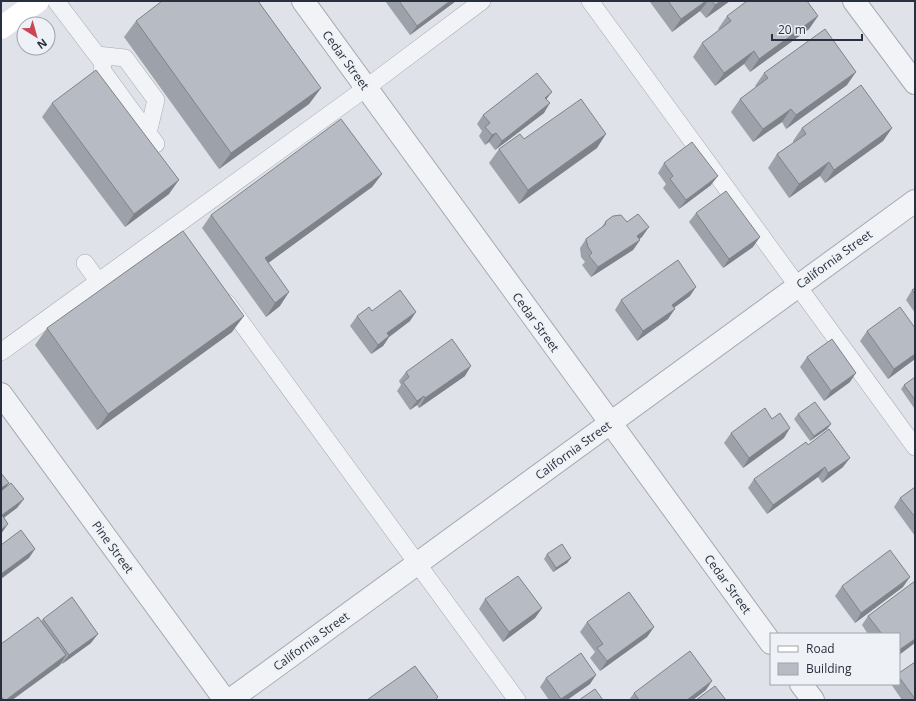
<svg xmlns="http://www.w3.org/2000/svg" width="916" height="701" font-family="'Open Sans',sans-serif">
<rect width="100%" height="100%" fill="#dfe2e8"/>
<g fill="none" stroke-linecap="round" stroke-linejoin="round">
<defs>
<path id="service" d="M56,1l47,62 -1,7 54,74
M590,1l325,446
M97,55l28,3 31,42 -8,33
M85,263l13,18
M227,303l290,397
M1,352l365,-264 116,-87"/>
<path id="minor" d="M854,1l61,82"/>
<path id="tertiary" d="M303,1l468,642
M1,394l224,306
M801,684l12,16
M230,700l685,-499"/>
</defs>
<use href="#service" stroke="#a4a9b2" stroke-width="18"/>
<use href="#minor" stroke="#a4a9b2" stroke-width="24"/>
<use href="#tertiary" stroke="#a4a9b2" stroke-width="24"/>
<use href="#service" stroke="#f1f3f6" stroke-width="17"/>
<use href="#minor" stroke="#f1f3f6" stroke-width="22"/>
<use href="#tertiary" stroke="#f1f3f6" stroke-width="22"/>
<path stroke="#fff" stroke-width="22" d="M1,28l37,-27"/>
</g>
<path fill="#9da1a9" d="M385,1h71l-46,34z
M651,1h79l-24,17 -6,-7 -28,21 -22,-30z
M727,16h91l-9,13 -59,43 -6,-8 -29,22 -22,-29 9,-14 17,-13 -1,-1z
M136,21l185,67 -12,16 -90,65 -95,-132z
M764,73l83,12 -61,44 -4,-7 -29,20 -22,-30 9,-13 16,-12 -1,-1z
M547,99l-3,14 -49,37 -6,-8 -4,3 -6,-9 3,-5 -5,-7 6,-9z
M52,103l117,91 -44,33 -83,-110z
M802,128h90l-9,13 -58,42 -5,-7 -31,22 -21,-30 9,-14 16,-11v-2z
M524,139l73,9 -78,56 -30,-41 10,-14z
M664,163l47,22 -32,24 -16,-21 3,-4 -8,-11z
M382,174l-10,13 -104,76 12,43 -14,11 -64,-89 9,-13z
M696,213l57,34 -30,21 -34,-46z
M606,221l21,1 15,15 -3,2 1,1 -7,10 -42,27 -9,-12 3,-3 -4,-5 -1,-9 6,-9 15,-11z
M915,288v25l-9,-13 6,-10z
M690,296l-16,12 -6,11 -31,22 -22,-31 6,-10z
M357,316l53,5 -21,16 -6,9 -12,8 -21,-28z
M47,328l185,4 -135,98 -62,-85z
M915,328v31l-27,20 -28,-38 7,-10z
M807,357l43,25 -26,19 -24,-34z
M406,372l59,4 -46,32 -2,-3 -7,5 -13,-19 4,-6 -2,-4z
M915,377v30l-1,1 -13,-19 3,-4z
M798,414l33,10 -4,5 -17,12 -16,-22z
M731,433l53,5 -41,30 -19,-25z
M808,445l35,22 -21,16 -4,-6 -51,37 -19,-26 6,-9z
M915,487v49l-21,-29 6,-9z
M547,554l24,4 -4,5 -14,9 -9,-13z
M842,586l61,1 -48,36 -20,-27z
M485,599l57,9 -7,10 -32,24 -24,-33z
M868,616l31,18h-31l-6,-9z
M43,619l48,24 -29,21 -1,-1 -1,2 -48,35h-11v-56l40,-23z
M587,622l67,5 -7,10 -47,34 -10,-13 5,-6 -15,-20z
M915,662v38h-13l-11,-16h8v-11z
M546,678l44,6 -23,16h-18l-9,-13z
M706,690l-13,10h-64l5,-7z"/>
<path fill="#7f8389" d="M450,1h6l-46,34 7,-9z
M706,1h2l-8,10 -28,21 9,-13z
M721,1h9l-24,17 9,-13z
M818,16l-9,13 -59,43 9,-13z
M754,51l-10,13 -29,22 9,-13z
M856,72l-9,13 -61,44 10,-14z
M321,88l-12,16 -90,65 12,-16z
M552,92l-7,9v-3z
M550,103l-6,10 -49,37 7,-9z
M791,109l-9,13 -29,20 10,-13z
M892,128l-9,13 -58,42 9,-13z
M496,133l-7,9 -4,3 7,-10z
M606,134l-9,14 -78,56 9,-14z
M829,162l-9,14 -31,22 10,-14z
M382,174l-10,13 -116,85 9,-14z
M718,176l-7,9 -32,24 7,-9z
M179,180l-10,14 -44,33 9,-13z
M649,227l-7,10 -12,9 7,-10z
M760,237l-7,10 -30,21 6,-9z
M640,240l-7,10 -42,27 7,-10z
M696,287l-6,9 -25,18 7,-9z
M289,292l-9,14 -14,11 9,-14z
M675,309l-7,10 -31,22 6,-10z
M416,312l-6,9 -21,16 -6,9 -12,8 16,-21z
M244,316l-12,16 -135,98 11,-16z
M915,354v5l-27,20 6,-10z
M471,366l-6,10 -46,32 6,-10z
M856,373l-6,9 -26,19 7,-10z
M424,396l-7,9 -7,5 7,-9z
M831,424l-4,5 -17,12 4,-5z
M790,428l-6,10 -41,30 6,-10z
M850,458l-7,9 -21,16 6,-10z
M825,467l-7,10 -51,37 6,-9z
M9,483l-7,9 -1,1v-5z
M24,499l-7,9 -16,12v-4z
M8,524l-7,10v-4z
M35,549l-6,9 -28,21v-5z
M571,558l-4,5 -14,9 3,-4z
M910,577l-7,10 -48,36 6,-10z
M542,608l-7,10 -32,24 6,-10z
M654,627l-7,10 -47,34 7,-10z
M98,634l-7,9 -29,21 7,-9z
M915,639v4l-16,12v-5z
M66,655l-6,10 -48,35h-6z
M596,675l-6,9 -23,16h-7z
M712,681l-6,9 -13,10h-6z"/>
<path fill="#b6bbc4" stroke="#7f8389" d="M162,1h96l63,87 -90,65 -95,-132z
M399,1h51l-33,25z
M668,1h38l-25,18z
M712,1h9l-6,4z
M747,1h60l11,15 -59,43 -5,-8 -30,22 -22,-30 29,-22 -4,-5z
M825,29l31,43 -60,43 -5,-6 -28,20 -23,-30 28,-21 -4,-5z
M96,70l83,110 -45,34 -82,-111z
M537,73l15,19 -7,6 5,5 -48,38 -6,-8 -4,2 -7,-8 5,-4 -7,-8z
M861,85l31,43 -58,42 -5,-8 -30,22 -22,-30 29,-20 -4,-6z
M581,99l25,35 -78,56 -29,-41 21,-15 4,5z
M341,119l41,55 -117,84 24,34 -14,11 -64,-88z
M692,142l26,34 -32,24 -16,-21 3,-3 -9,-13z
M726,191l34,46 -31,22 -33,-46z
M638,214l11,13 -12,9 3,4 -42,27 -9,-11 3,-3 -4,-6 -2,-8 19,-14 1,-4 7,-5 8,-1 6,7z
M183,231l61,85 -136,98 -61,-86z
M678,260l18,27 -24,18 3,4 -32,22 -22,-31z
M915,288v6l-3,-4z
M400,290l16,22 -29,21 2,3 -11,9 -21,-29 12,-9 3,4z
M900,307l15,21v26l-21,15 -27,-38z
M452,339l19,27 -46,32 -1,-2 -7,5 -14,-19 6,-5 -3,-5z
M832,339l24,34 -25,18 -24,-34z
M915,377v23l-11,-15z
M815,402l16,22 -17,12 -16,-22z
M765,408l7,11 8,-6 10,15 -41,30 -18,-25z
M829,429l21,29 -22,15 -3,-6 -52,38 -19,-26 52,-37 2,3z
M1,473l8,10 -8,5z
M11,483l13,16 -22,16 6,9 -7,6v-39z
M915,487v30l-15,-19z
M21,530l14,19 -34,25v-29z
M562,544l9,14 -15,10 -9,-14z
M890,550l20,27 -49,36 -19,-27z
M518,576l24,32 -33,24 -24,-33z
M915,581v58l-16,11v-16h-17l-14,-18z
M629,592l25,35 -47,34 -10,-13 6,-4 -16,-22z
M72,597l26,37 -29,21 -26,-36z
M38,617l28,38 -60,45h-2l-3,-4v-52z
M690,651l22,30 -25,19h-48l-5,-7z
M581,653l15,22 -35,24 -15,-21z
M915,662v37l-16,-22v-4z
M415,666l23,31 -3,3h-68z
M715,686l11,14h-30z
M595,689l8,11h-24z"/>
<g text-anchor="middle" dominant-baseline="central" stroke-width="3" stroke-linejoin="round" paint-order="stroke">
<g font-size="12" fill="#282f3e" stroke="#eef1f5">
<text transform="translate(346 60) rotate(54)">Cedar Street</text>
<text transform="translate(834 259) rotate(-36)">California Street</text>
<text transform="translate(536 322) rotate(54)">Cedar Street</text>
<text transform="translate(573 450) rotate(-36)">California Street</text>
<text transform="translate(113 547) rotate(54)">Pine Street</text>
<text transform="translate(728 584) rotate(54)">Cedar Street</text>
<text transform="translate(311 641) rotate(-36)">California Street</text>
</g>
</g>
<rect width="916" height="701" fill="none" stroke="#282f3e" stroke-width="4"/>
<rect x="770" y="633" width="130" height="52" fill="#eef1f5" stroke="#9fa3ac"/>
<rect x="778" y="646" width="20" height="6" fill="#ffffff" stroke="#9fa3ac"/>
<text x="806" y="653" font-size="12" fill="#282f3e">Road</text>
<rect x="778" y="663" width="20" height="12" fill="#b6bbc4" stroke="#9fa3ac"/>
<text x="806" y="673" font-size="12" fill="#282f3e">Building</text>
<g transform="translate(36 36) rotate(143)"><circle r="19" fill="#eef1f5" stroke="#9fa3ac"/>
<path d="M0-3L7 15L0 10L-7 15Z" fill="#cb4654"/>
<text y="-6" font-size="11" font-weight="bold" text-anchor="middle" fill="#282f3e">N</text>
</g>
<path d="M772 34v6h90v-6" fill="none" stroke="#282f3e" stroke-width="2"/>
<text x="778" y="34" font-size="12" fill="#282f3e" stroke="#eef1f5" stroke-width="3" paint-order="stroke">20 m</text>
</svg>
